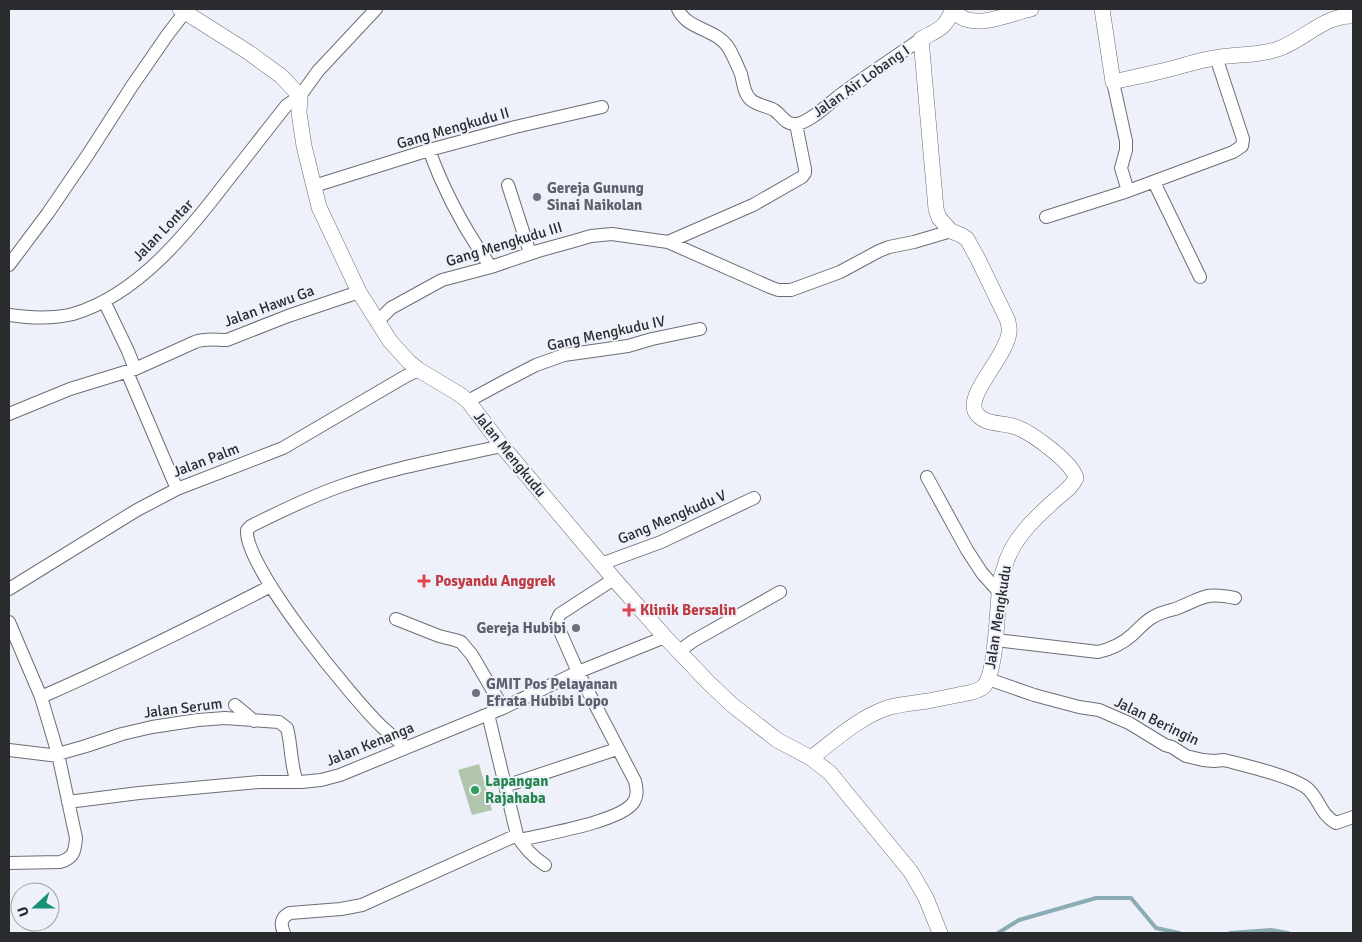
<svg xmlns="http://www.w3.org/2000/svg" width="1362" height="942" font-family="Signika,sans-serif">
<rect width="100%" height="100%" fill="#eef1f9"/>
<path fill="#b1c5ad" d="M479,764l13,46 -20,5 -14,-45z"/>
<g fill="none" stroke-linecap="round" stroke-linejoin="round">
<path stroke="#8bacb5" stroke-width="4" d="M998,933l21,-13 77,-22h35l25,30 23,5
M1230,933l41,-3 17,3"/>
<defs>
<path id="minor" d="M678,9c9,21 37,19 50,38 5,8 9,18 13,27 2,8 3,19 9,25 6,6 17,7 24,11 8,5 11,15 22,14 14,-1 35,-23 47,-31 26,-19 52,-36 78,-54
M1113,82l13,59v9l-5,18 7,23 105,-39 9,-6 1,-7 -27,-82
M429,150c15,41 37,82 62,117
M1154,182l46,95
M508,185l22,68
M314,186l115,-36 86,-23 87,-20
M1046,217l82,-26
M668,242l85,-37 49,-28 3,-4v-4l-9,-45
M9,265l39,-52 41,-60 43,-67 36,-52 17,-22
M9,315c21,3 44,4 64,-1 65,-19 115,-82 154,-133 20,-25 39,-50 59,-75l14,-10 18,-25 58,-62
M377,322l14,-14 51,-28 49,-13 47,-16 36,-10 17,-5 21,-2 56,8 102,45 8,3h13l49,-18 39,-21 10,-4 25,-5 37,-11
M135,369l60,-27c11,-4 20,-2 32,-2l61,-24 71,-24
M127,372l50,117
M468,401l37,-20 31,-16 28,-10 64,-9 24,-7 48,-10
M9,414l61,-25 65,-20 -7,-18 -24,-50
M927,477l40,73 15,23 17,19
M601,564l60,-22 93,-44
M9,589l128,-79 40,-21 106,-41 123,-72 13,-6
M396,619l43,17 16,4 6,2 11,13 31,53
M9,622l32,75 17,57 18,84c-1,13 -2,20 -16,24l-51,1
M996,640l102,12c13,-3 24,-8 34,-17 7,-6 13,-14 21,-18 6,-4 14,-6 22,-8 27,-10 29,-18 60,-11
M679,651l14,-10 87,-49
M988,679l46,16 45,12 20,3 30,13 36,22 7,2 14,9 17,4 11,1 10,-1c19,5 73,17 85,30 11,11 12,25 27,33l17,-6
M41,697c78,-34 154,-72 230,-111
M235,705l19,16
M488,714l29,121c7,13 16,22 28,30
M406,747c-8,-6 -16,-13 -24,-20 -29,-28 -138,-160 -135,-197l4,-4c28,-14 57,-28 87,-39 53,-19 109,-29 164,-41
M9,750l50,6
M58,754l28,-8 36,-12 30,-7 46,-7 27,-2 54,4 8,6c5,19 3,35 10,54
M505,786l112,-37
M68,802l71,-9 120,-11h42l20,-2 19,-5 163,-67 75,-36 87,-35
M520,840c24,-6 99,-18 113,-37 5,-7 4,-14 2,-22l-57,-109 -19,-43 -2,-9 3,-6 54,-35
M284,933c-4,-9 -3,-16 6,-20l51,-4 21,-4 155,-70"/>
<path id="tertiary" d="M180,9l68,43 33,24 19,20 -1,17 5,33 15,61 40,85 31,49 19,21 10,8 40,24 9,7 34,45 112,133 51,58 43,45 23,22 46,36 34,18c24,-18 47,-40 76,-50 13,-4 27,-5 41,-7 10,-2 20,-4 30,-6 8,-2 18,-2 25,-8 13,-11 14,-74 16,-92 0,-9 2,-18 5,-26 7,-29 30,-50 51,-69 8,-7 17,-13 21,-22 -4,-16 -44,-45 -60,-51 -14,-5 -33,-1 -41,-16 -8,-18 33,-57 34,-79 1,-4 -1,-8 -1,-11l-30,-62 -11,-20 -6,-4 -10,-4 -12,-13 -3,-9 -15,-170c16,-9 24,-10 31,-28l-1,-2
M1102,9l11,73c16,-4 33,-7 49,-11 17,-4 34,-10 52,-13 20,-4 43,-2 64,-9 26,-9 46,-34 75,-33
M952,11c4,3 9,6 13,8 20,7 47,-6 66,-10
M811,758l19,15 81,99 15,26 14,35"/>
</defs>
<use href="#minor" stroke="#6c6e75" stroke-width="14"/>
<use href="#tertiary" stroke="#6c6e75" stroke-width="16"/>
<use href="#minor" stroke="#fff" stroke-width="12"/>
<use href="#tertiary" stroke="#fff" stroke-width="15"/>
</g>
<g fill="#6b7280" stroke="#eef1f9" stroke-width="2">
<circle cx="537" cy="197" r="5"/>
<circle cx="576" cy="628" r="5"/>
<circle cx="476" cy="693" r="5"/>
</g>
<g fill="#e0444e" stroke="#eef1f9" stroke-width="2">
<path d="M421.5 573.5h5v5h5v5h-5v5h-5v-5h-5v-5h5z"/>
<path d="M626.5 602.5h5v5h5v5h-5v5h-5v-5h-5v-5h5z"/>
</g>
<circle fill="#2e9e5b" stroke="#eef1f9" stroke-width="2" cx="475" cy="790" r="5"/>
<g text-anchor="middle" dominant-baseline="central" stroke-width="4" stroke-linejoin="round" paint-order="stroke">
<g font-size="15" fill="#2a2b2e" stroke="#eef1f9">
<text transform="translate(861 81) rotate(-35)">Jalan Air Lobang I</text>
<text transform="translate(453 128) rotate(-16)">Gang Mengkudu II</text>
<text transform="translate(163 230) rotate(-46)">Jalan Lontar</text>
<text transform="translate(504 244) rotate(-17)">Gang Mengkudu III</text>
<text transform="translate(269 306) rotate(-20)">Jalan Hawu Ga</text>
<text transform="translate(606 333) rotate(-12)">Gang Mengkudu IV</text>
<text transform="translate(510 454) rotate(51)">Jalan Mengkudu</text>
<text transform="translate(206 460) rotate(-21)">Jalan Palm</text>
<text transform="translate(672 517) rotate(-23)">Gang Mengkudu V</text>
<text transform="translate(998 617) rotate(-81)">Jalan Mengkudu</text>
<text transform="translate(183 708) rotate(-7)">Jalan Serum</text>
<text transform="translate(1157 721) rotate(26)">Jalan Beringin</text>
<text transform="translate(370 744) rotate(-22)">Jalan Kenanga</text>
</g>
<g font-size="15" font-weight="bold" fill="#5b616d" stroke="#eef1f9" text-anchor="start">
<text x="547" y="188">Gereja Gunung<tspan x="547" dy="17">Sinai Naikolan</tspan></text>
<text x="566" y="628" text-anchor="end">Gereja Hubibi</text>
<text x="486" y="684">GMIT Pos Pelayanan<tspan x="486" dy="17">Efrata Hubibi Lopo</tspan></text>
</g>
<g font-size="15" font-weight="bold" fill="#be3a42" stroke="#eef1f9" text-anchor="start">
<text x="435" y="581">Posyandu Anggrek</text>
<text x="640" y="610">Klinik Bersalin</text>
</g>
<g font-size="15" font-weight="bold" fill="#27864d" stroke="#eef1f9" text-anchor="start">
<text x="485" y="781">Lapangan<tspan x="485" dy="17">Rajahaba</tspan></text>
</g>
</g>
<rect width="1362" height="942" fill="none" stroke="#2a2b2e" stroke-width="20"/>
<g transform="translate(35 907) rotate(249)"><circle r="24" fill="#eef1f9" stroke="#a0a2a8"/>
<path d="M0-4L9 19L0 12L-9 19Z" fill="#159176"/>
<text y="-8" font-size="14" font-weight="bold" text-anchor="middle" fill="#2a2b2e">U</text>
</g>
</svg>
